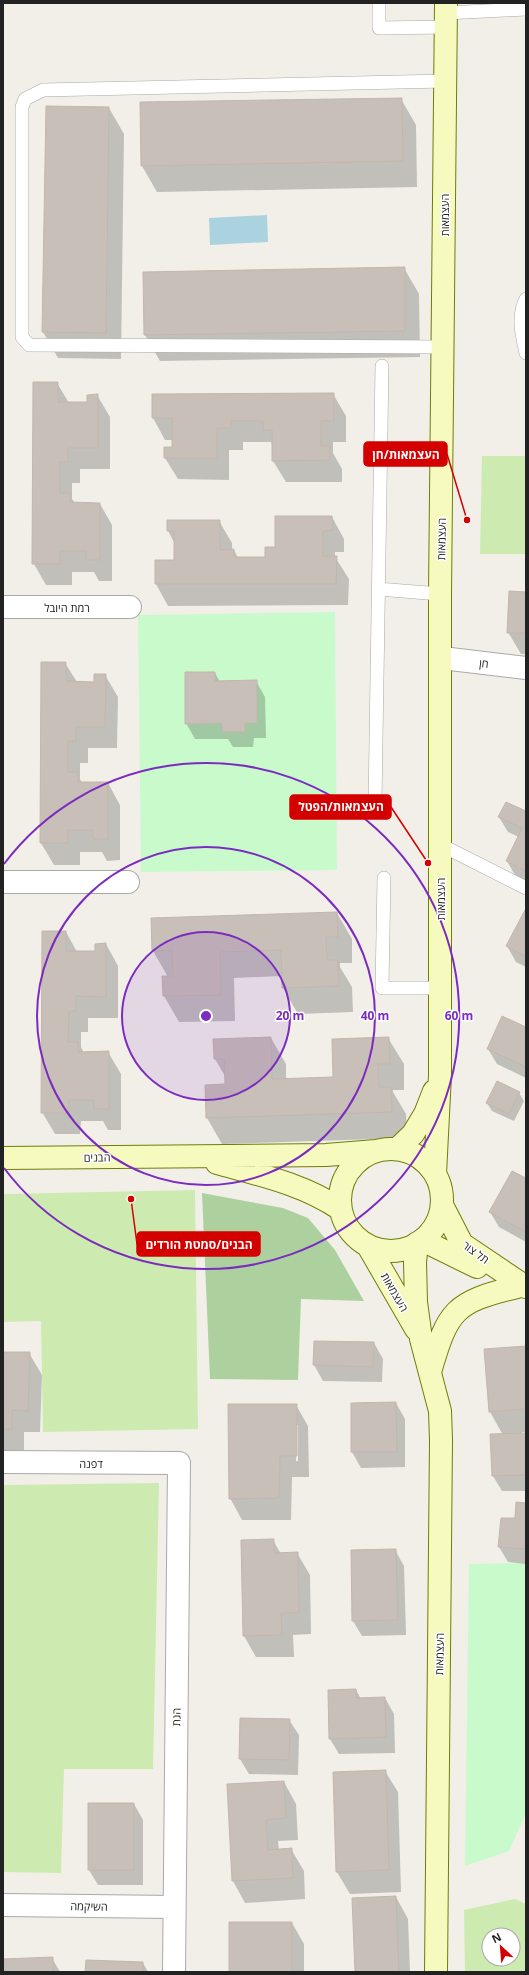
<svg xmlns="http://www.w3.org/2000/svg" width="529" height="1975" font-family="'Open Sans',Heebo,sans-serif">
<rect width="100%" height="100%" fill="#f2efe9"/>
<path fill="#cdebb0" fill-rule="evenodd" d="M482,456h44v98h-46z
M195,1190l3,239 -155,3 -2,-111 -38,1v-128z
M159,1483l-6,286h-89l-3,104 -58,-1v-387z
M515,1899l11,5v68h-61l-1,-62zM489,1935h24v24h-24z"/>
<path fill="#add19e" d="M202,1193l81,15 25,10 27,32 29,51 -63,-2 -3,81 -88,-1z"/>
<path fill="#c8facc" d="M335,612l2,258 -196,2 -3,-257z
M526,1563v250l-17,38 -44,15 4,-302z"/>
<path fill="#aad3df" d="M267,215l1,27 -58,3 -1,-27z"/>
<path fill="#0003" fill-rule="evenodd" d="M401,99l15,26 1,62 -260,5 -15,-26z
M109,108l15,26 -3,225 -63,-1 -15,-26z
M404,268l15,26 1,63 -260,4 -15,-26z
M57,383l12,20h19l9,-8 13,22v52h-30v14h-8v16l3,4 25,1 12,21v56h-13l-5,-9h-22v13h-26l-12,-21z
M333,394l13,22v26h-13v11l9,16v13h-56l-13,-21v-15l-2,-4h-28v8h-14v30l-51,-1 -13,-21 8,-10v-8h-8l-12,-22z
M332,517l12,22v13h-9v5l14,22 -1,26 -180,1 -12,-22v-23h19v-17l-7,-13 51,-10 13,22v7h2l4,8h28l10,-10z
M526,593v61h-5l-13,-22z
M42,663h23l12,19 18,1 10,-8 13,22 -1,51h-29v15h-8v16l2,4h26l12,22v55l-13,1 -5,-9h-22v13h-26l-13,-22z
M215,673l5,9 36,-1 9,16 1,41h-12l-1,9h-20l-5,-8h-33l-9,-16z
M526,812v69l-10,-4 -9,-16 12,-24 -11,-5 -9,-15z
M526,912v55l-10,-5 -9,-16z
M337,913l15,26v24h-12v4l12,20 1,25 -55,2 -15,-26 -1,-12 -48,2 1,43 -56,1 -15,-26 -1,-19h5l-15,-26z
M66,932l11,20h19l10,-8 12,22v52h-30v14h-7v15l3,6 24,-1 13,22v56h-13l-5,-9h-22l-1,13h-25l-13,-22z
M526,1028v50l-29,-14 -9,-15z
M271,1038l15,26v16l48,-2 54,-40 16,26v26h-11v2l13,22 1,24 -185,6 -15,-26 19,-33v-7l-11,-19z
M519,1093l5,8 -10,20 -22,-10 -5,-8z
M526,1179v63l-27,-15 -9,-15z
M374,1343l9,16 -1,23 -59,-1 -9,-16z
M526,1347v85h-4v2h4v57h-24l-9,-15 10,-41 -13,-23z
M3,1353h26l13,22 -2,57h-16v18h-21z
M396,1403l9,16v48l-44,1 -9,-16v-48z
M296,1405l12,21 1,51h-17l-1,43h-49l-12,-22zM296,1425h2v36h-2z
M526,1504v60l-18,-2 -9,-15z
M273,1540l8,14 16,-1 13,22 1,59 -18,1 1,22h-38l-12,-21z
M395,1550l9,16 2,69 -44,1 -9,-15z
M356,1690l5,9 24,-1 9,16 1,39 -56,1 -9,-15z
M289,1720l10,15 -1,40 -49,-1 -9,-15z
M385,1771l13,21 3,100 -51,2 -13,-22 -3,-99z
M284,1782l12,22 2,36 -20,1 1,9 12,-1 13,22 1,28 -60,4 -12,-22 -5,-96z
M134,1804l9,16v65h-45l-9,-15z
M396,1897l12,22 2,53h-54z
M292,1923l12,21v28h-74z
M52,1958l8,14h-57v-12z
M143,1963l5,9h-62z"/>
<path fill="#c7bfb8" stroke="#c4b6ab" d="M402,98l1,63 -262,5 -1,-64z
M46,106l63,1 -3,226 -64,-1z
M405,267v64l-261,4 -1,-63z
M33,382h25v20h29v-7l11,-1v54h-30v14h-8v31h10v9l30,1v57h-14v-9h-26v13h-28z
M334,393v28h-13v25h9v14l-58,1v-31h-9v-9h-32v7h-14v30h-53v-11h8v-29h-20v-24z
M275,516h57l1,14 -10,1v25h14l-1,28h-181v-24h19v-29h-7v-11h53v30l14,-1v8h31v-10h10z
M509,591l17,1v41h-19z
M41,662h25v19l28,1v-8h12l-1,53h-29v14h-8v31h10v10h30v57h-15v-9h-25v13h-28z
M185,672h30v9l42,-1v43h-12v9h-23v-9l-37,1z
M506,802l20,9v60l-20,-10 16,-33 -24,-11z
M525,910l1,1v46l-20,-11z
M337,912l1,25h-12l1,23h11l1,26 -57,2 -1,-38 -61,2 1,43 -58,1 -1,-20h11l-1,-26 -20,1 -1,-33z
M42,931h24v20h29v-7l11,-1v54l-30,-1v15h-7l-1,31h10v10l31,-1v58h-15v-9h-25l-1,13h-27z
M502,1016l24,11v40l-39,-18z
M271,1037l1,42 61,-2 -1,-38 57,-2 1,27h-12l1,23h12l1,25 -186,6 -1,-33 20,-1 -1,-25h-10l-1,-20z
M497,1081l23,11 -11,22 -23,-11z
M512,1171l14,7v54l-37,-20z
M314,1341l60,1 -1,25 -60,-2z
M526,1346v63l-37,3 -5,-63z
M3,1352h27l-2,59 -16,-1v19h-9z
M396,1402l1,50h-46v-49z
M228,1404h69v52h-17l-1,42 -50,1z
M526,1433v42l-34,1 -2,-42z
M516,1502l10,1v46l-28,-2 3,-29h14z
M274,1539v14l24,-1 1,61h-18l1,22 -39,1 -2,-96z
M396,1549l2,71 -46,1 -1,-71z
M356,1689l1,9 28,-1 1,40 -57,2 -1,-49z
M240,1718l50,1 -1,41 -50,-1z
M386,1770l3,100 -53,2 -3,-100z
M284,1781l2,37 -20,2 2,30 24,-2 1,30 -61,3 -5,-97z
M88,1803h46v67h-46z
M396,1896l3,76h-44l-3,-74z
M229,1922h63v50h-63z
M53,1957v15h-50v-13z
M86,1960l57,2v10h-58z"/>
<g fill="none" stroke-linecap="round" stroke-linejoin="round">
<defs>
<path id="lane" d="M379,3v25l66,-1
M446,13l80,-4
M526,299c-9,17 -4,36 0,54
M443,347l-414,-2 -7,-8v-230l3,-8 18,-9 402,-9
M378,589l62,5
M375,803l7,-437
M441,845l85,43
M384,878l-2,110h58"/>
<path id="street" d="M3,607h127
M442,658l84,10
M3,882h125
M3,1462l176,1 -5,509
M3,1905l171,2"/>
<path id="secondary" d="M397,1149l16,-15 12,-20 9,-23
M340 1200a51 51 0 1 1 102 0a51 51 0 1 1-102 0Z
M3,1158l323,-3 50,-4
M217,1163c43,12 86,21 123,46
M435,1174l5,-99v-481l6,-591
M442,1205l20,39 64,43
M422,1240l55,27
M417,1243l-2,19 1,40 5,37 19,72 1,29 -5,532
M368,1246l48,83
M430,1372c18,-62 24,-70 87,-85"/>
</defs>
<use href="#lane" stroke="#a9a9a9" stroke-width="14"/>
<use href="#street" stroke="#a9a9a9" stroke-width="24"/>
<use href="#secondary" stroke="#707d05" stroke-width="24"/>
<use href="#lane" stroke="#fff" stroke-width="13"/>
<use href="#street" stroke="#fff" stroke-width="22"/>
<use href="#secondary" stroke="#f7fabf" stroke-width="22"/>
</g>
<circle cx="206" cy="1016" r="84" fill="#7b2cbf" fill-opacity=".12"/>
<g fill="none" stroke="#7b2cbf" stroke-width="2">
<circle cx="206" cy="1016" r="84"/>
<circle cx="206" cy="1016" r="169"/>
<path d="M4 864A253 253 0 1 1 4 1168"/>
</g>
<g text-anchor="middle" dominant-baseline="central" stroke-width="3" stroke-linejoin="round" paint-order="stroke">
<g font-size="11" fill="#222" stroke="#fff">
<text transform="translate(444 215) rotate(-90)">העצמאות</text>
<text transform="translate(441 539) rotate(-89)">העצמאות</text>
<text x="67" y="607">רמת היובל</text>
<text transform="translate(484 663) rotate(7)">חן</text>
<text transform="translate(440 899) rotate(-90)">העצמאות</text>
<text transform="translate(97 1157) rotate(-1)">הבנים</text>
<text transform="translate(476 1252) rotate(36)">תל צור</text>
<text transform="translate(395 1292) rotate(60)">העצמאות</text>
<text x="91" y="1463">דפנה</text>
<text transform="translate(439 1654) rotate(-89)">העצמאות</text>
<text transform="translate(176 1717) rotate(-89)">הגת</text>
<text transform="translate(89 1906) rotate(1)">השיקמה</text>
</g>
</g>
<circle cx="206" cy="1016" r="6" fill="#7b2cbf" stroke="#fff" stroke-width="2"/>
<g font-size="12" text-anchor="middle" font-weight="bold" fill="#7b2cbf" stroke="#fff" stroke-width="3" stroke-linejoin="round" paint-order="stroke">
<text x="290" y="1020">20 m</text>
<text x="375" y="1020">40 m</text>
<text x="459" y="1020">60 m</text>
</g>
<path fill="none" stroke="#d40000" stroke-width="1.5" d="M467 520L447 454M428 863L391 807M131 1199L137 1244"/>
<g fill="#d40000" stroke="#fff" stroke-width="1.5">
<circle cx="467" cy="520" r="4"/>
<circle cx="428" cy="863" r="4"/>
<circle cx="131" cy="1199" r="4"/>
</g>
<g fill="#d40000" stroke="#d40000" stroke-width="1.5">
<rect x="364" y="442" width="83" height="24" rx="4"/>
<rect x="290" y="795" width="101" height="24" rx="4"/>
<rect x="137" y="1232" width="123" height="24" rx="4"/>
</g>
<g font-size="12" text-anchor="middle" font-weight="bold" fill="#fff">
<text x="406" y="459">העצמאות/חן</text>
<text x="341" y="811">העצמאות/הפטל</text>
<text x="199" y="1249">הבנים/סמטת הורדים</text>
</g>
<rect width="529" height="1975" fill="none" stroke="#222222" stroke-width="8"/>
<g transform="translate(501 1947) rotate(334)"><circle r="19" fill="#ffffff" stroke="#a7a7a7"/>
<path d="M0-3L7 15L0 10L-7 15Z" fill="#d40000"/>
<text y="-6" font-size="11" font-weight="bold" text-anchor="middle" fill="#222222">N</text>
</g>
</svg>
